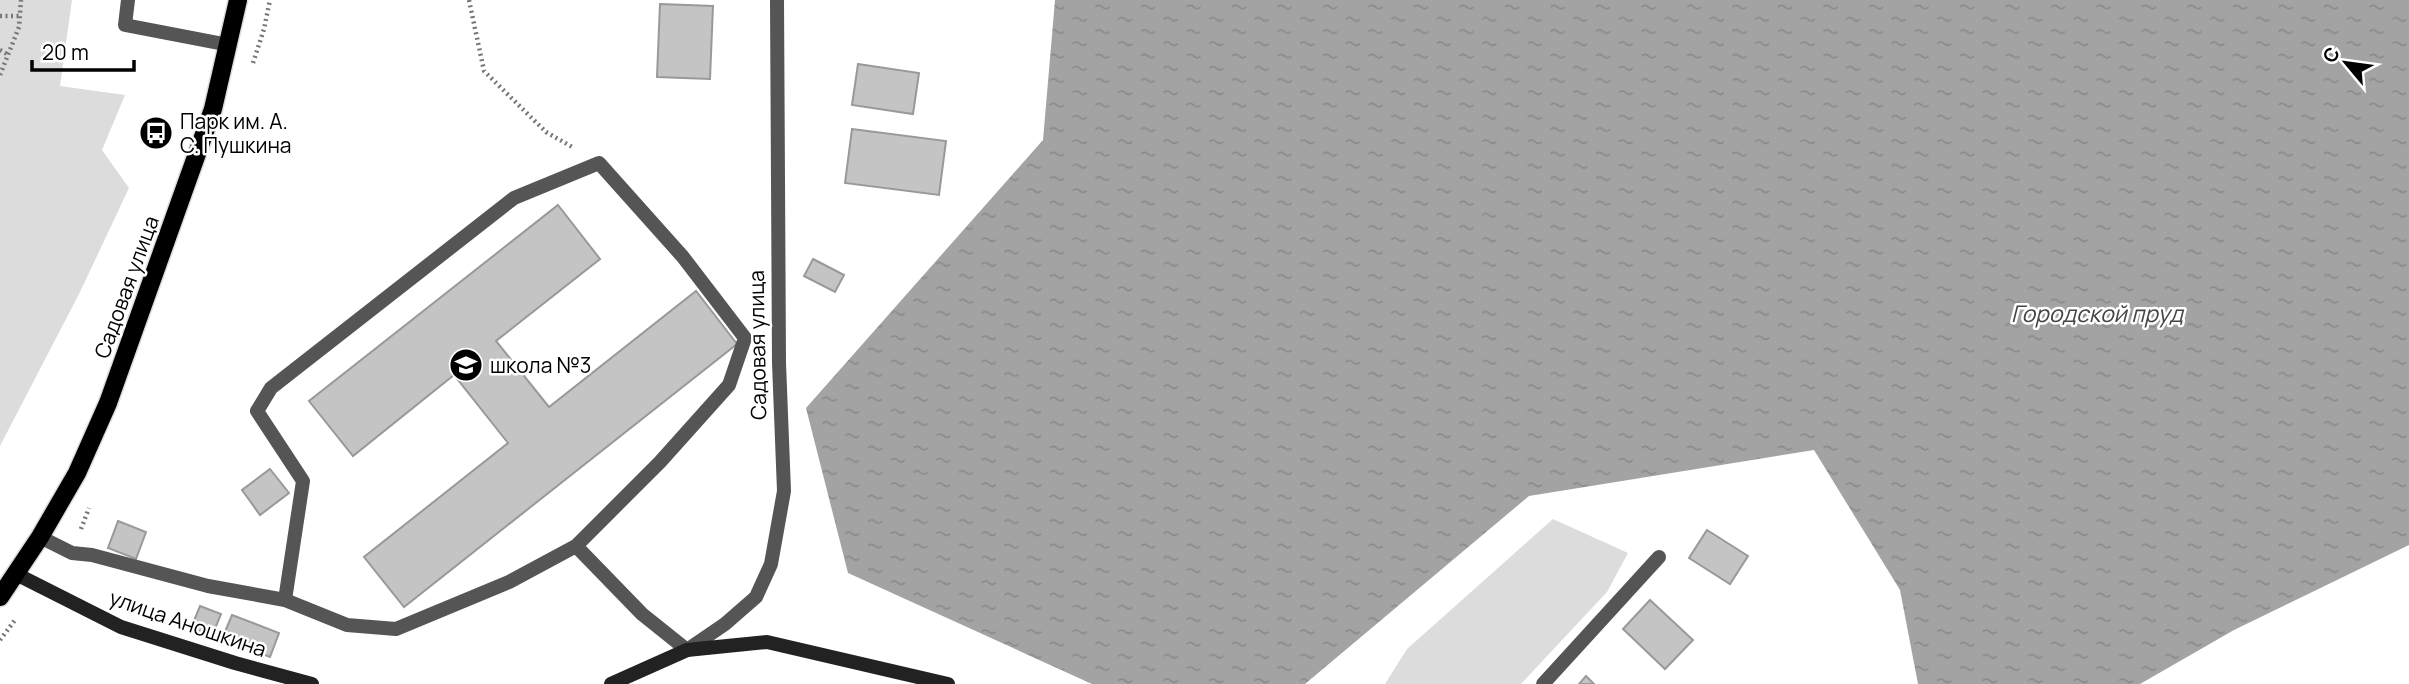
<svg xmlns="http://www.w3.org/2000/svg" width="2409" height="684" font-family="Manrope,sans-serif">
<defs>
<pattern id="water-ripples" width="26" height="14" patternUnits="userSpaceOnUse" patternTransform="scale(1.75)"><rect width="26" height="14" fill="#a3a3a3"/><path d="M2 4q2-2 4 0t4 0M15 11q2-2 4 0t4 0" fill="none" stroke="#8b8b8b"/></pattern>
</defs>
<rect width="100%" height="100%" fill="#fff"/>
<path fill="#dcdcdc" d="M0,0h72l-12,86 65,9 -23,55 27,38 -49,104 -80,154z
M1553,519l75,34 -21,39 -86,92h-136l22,-35z"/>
<path fill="url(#water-ripples)" d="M1055,0h1354v545l-175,85 -94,54h-222l-18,-94 -86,-140 -285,46 -224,188h-213l-244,-111 -42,-165 237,-268z"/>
<path fill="#c4c4c4" stroke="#999" stroke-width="2" d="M660,4l53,2 -3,73 -53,-2z
M858,64l61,9 -6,41 -61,-9z
M852,129l94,12 -7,54 -94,-12z
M558,205l42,54 -104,82 53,66 147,-116 41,53 -333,263 -40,-50 144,-114 -54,-68 -101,81 -44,-55z
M813,259l31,16 -9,17 -31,-16z
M270,469l19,24 -29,22 -18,-25z
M118,521l28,11 -10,27 -28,-11z
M1707,530l41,26 -18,28 -41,-26z
M1650,600l43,40 -28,29 -42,-40z
M200,606l21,8 -9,22 -21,-8z
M232,615l47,18 -9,24 -48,-18z
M1586,676l8,8h-15z"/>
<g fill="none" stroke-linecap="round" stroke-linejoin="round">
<defs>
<path id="primary" d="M0,597l40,-60 37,-64 31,-70 105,-294 25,-109"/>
</defs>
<use href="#primary" stroke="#dbdbdb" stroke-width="21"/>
<path stroke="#777" stroke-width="4.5" stroke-dasharray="2 3.5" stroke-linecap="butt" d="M469,0l15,71 62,61 28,16
M0,16h20
M0,50l9,5
M253,63l11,-34 6,-29
M0,75l19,-48 2,-27
M81,529l8,-21
M0,640l15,-20"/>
<path stroke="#555" stroke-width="14" d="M128,0l-3,25 104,20
M40,537l32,16 20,2 116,31 77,14 62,25 49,4 113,-47 67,-36 84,-84 69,-77 16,-47 -62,-81 -84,-94 -85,35 -243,190 -14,23 46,70 -18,119
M576,546l66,68 45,36"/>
<path stroke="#555" stroke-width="14" d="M687,650l38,-26 31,-27 15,-33 13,-73 -5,-128 -2,-363
M1543,684l116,-127"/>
<path stroke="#222" stroke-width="14" d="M16,574l105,53 114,36 77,21
M611,684l76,-34 80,-8 181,42"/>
<use href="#primary" stroke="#000" stroke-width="18"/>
</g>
<defs>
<symbol id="bus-disc" viewBox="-11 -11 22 22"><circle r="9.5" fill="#000" stroke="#fff"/><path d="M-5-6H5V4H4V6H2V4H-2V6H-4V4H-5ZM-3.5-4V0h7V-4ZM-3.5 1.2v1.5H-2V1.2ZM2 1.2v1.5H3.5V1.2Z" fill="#fff"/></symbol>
<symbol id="school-disc" viewBox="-11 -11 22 22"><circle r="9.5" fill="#000" stroke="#fff"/><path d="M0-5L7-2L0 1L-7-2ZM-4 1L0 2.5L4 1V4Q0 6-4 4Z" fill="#fff"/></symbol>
</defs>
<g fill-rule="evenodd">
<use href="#bus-disc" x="137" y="114" width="38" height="38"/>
<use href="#school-disc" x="447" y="346" width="38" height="38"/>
</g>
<g text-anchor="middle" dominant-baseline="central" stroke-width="5" stroke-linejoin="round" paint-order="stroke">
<g font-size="21" fill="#000" stroke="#fff" text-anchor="start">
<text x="180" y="121">Парк им. А.<tspan x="180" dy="24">С. Пушкина</tspan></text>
<text x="490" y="365">школа №3</text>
</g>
<g font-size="21" fill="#000" stroke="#fff">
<text transform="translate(126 287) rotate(-70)">Садовая улица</text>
<text transform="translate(757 345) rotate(-91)">Садовая улица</text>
<text transform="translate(188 623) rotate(19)">улица Аношкина</text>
</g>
<g font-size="23" font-style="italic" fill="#444" stroke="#fff">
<text x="2097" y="313">Городской пруд</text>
</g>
</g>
<g transform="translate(2346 63) rotate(299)" stroke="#ffffff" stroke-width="5" paint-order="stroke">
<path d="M0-5L12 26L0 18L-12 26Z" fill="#000000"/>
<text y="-10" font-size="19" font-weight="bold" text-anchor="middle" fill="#000000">С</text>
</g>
<path d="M32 60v10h102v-10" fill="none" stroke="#000000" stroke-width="3.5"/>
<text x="42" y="60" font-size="21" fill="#000000" stroke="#ffffff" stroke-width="5" paint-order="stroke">20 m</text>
</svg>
